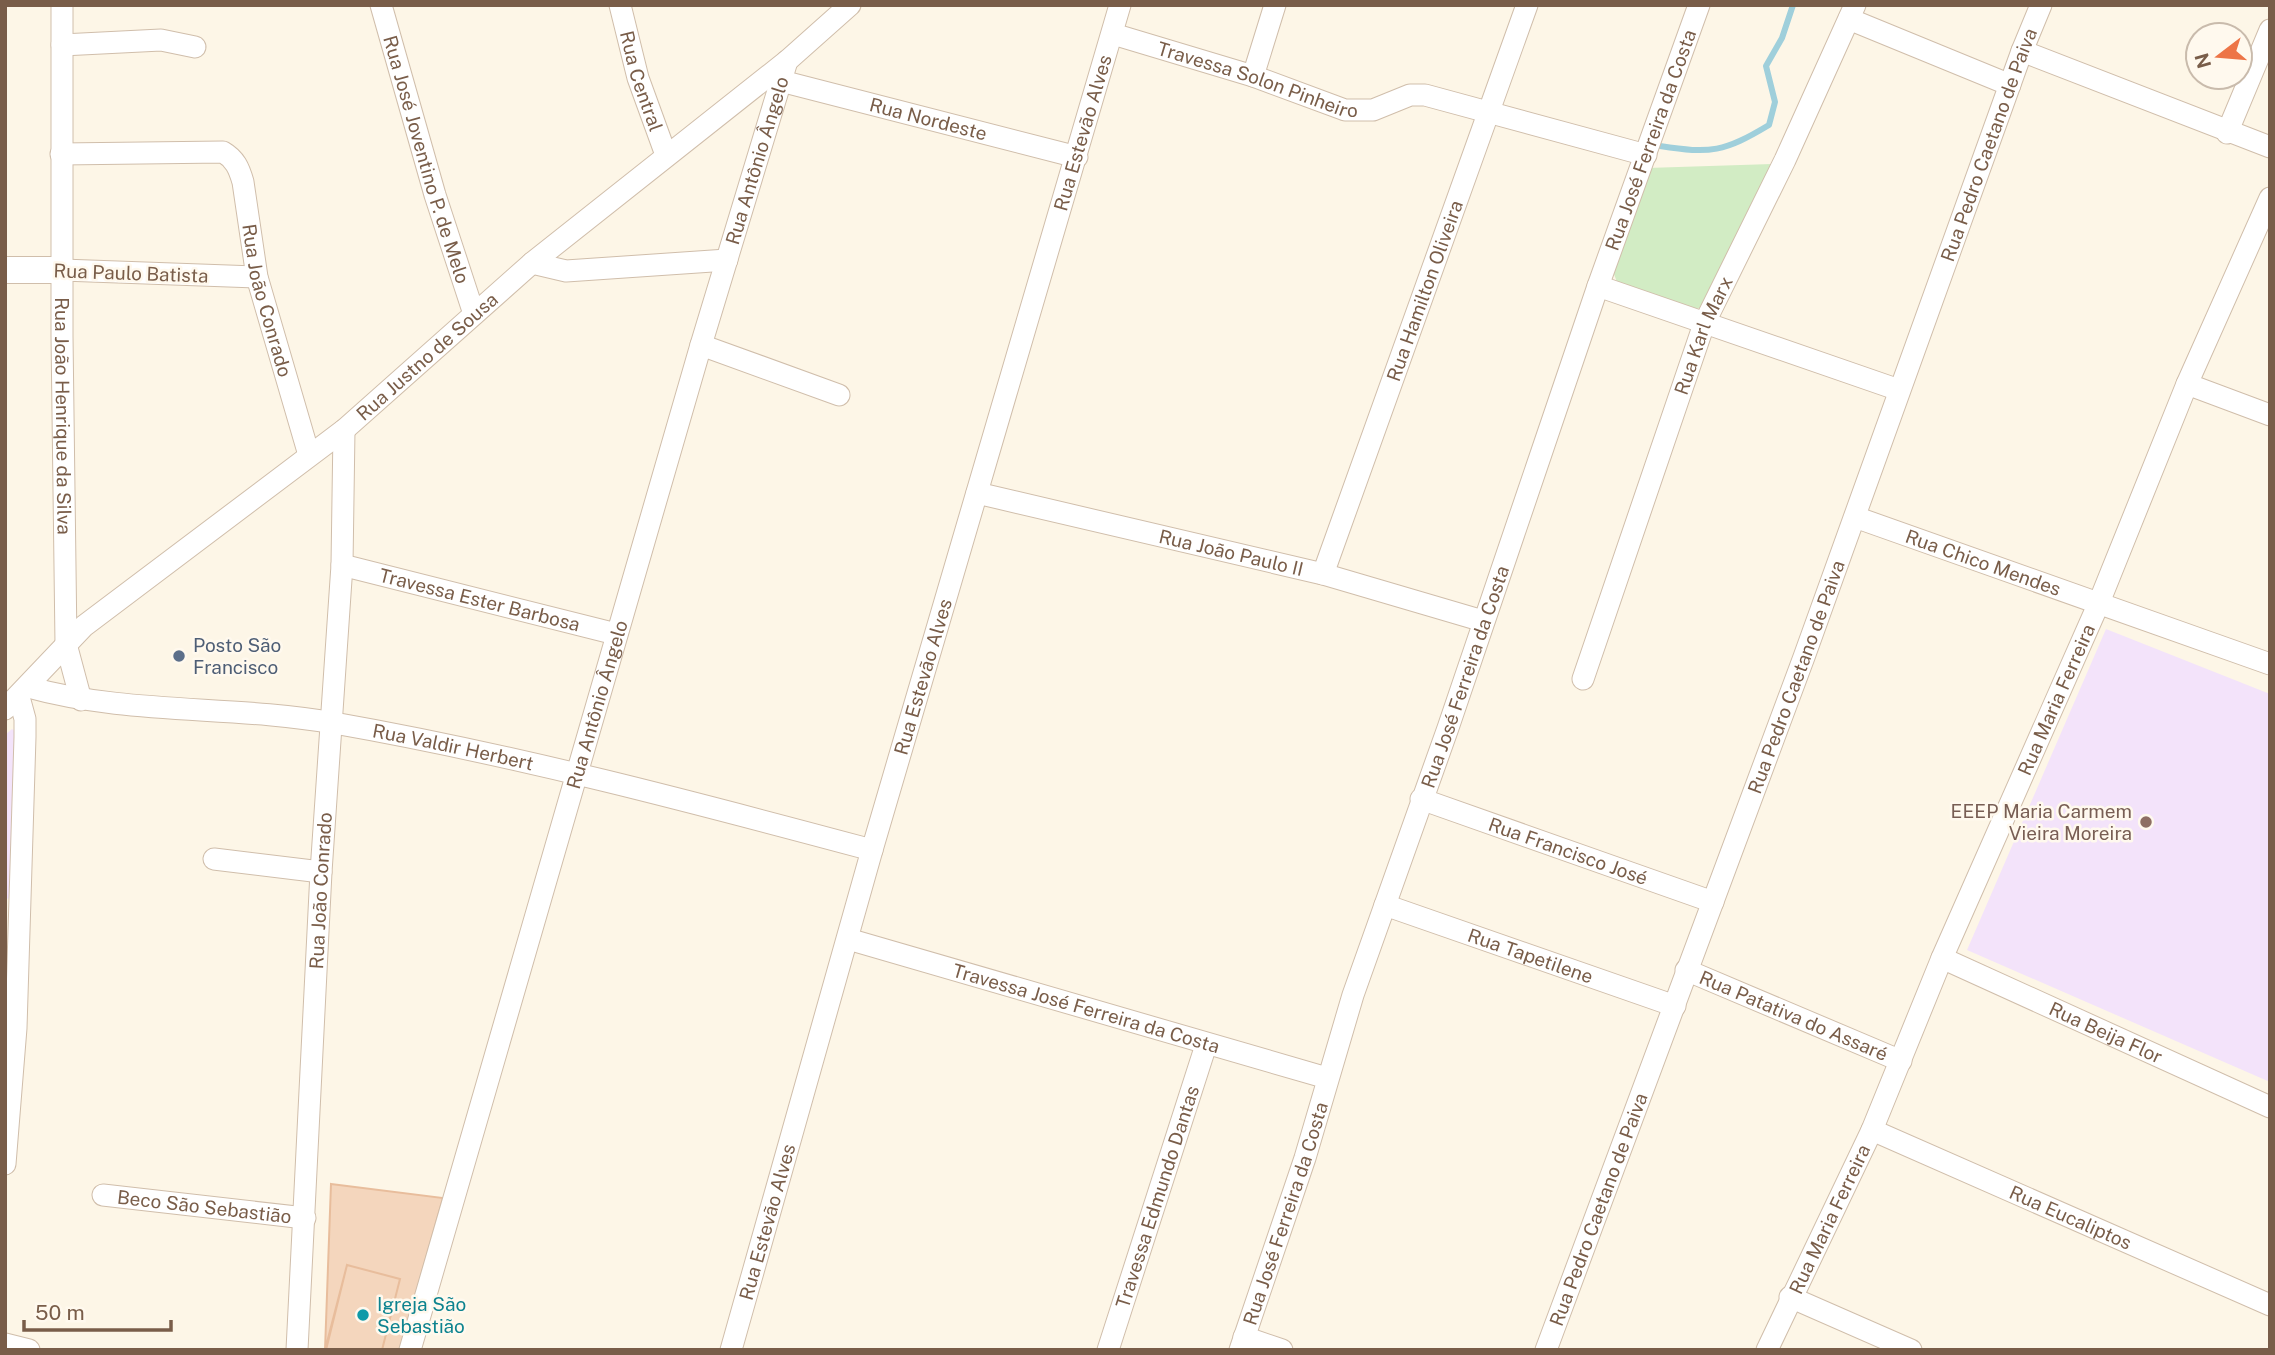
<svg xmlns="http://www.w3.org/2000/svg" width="2275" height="1355" font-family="'Public Sans',sans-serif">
<rect width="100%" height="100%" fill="#fdf6e7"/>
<path fill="#f3e3fa" d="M2106,629l164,65v388l-303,-132z
M12,729l8,6 -8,163 -7,1v-164z"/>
<path fill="#d2ecc4" d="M1772,164l-68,143 -13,3 -73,-25 -7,-19 36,-98z"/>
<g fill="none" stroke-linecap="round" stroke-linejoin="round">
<path stroke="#9fcfdb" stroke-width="6" d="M1660,146c51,8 64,6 109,-21l6,-23 -9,-36 16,-28 11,-33"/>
</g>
<path fill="#f4d6bd" stroke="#e8bd9c" stroke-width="2" d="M331,1184l112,14 -43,152h-18l18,-71 -53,-14 -22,85z
M347,1265l53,14 -18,71h-56z"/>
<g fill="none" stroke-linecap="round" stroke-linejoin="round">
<defs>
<g id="minor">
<path id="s1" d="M62,5v331l4,308 15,56"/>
<path id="s2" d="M381,5l54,190 39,119"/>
<path id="s3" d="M620,5l18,73 28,77"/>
<path d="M1849,19l161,66"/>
<path id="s4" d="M1113,34l140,42 92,34h28l37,-15h15l221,60"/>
<path d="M62,45l99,-5 34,7"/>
<path d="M2022,51l248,96"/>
<path d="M1253,76l22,-71"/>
<path id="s5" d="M781,81l296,76"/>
<path d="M2227,133l43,-103"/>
<path id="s6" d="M61,154l162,-2c12,7 16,16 20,30l14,95 52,178"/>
<path d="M532,263l34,8 161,-11"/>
<path d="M62,270l195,7"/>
<path d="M1598,286l301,104"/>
<path d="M701,345l138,50"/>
<path d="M2187,384l83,31"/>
<path id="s7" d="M977,493l346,81 160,47"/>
<path id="s8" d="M1855,517l415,147"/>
<path id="s9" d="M342,565l274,69"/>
<path id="s10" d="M1323,574l204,-569"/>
<path id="s11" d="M1583,679l121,-355 81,-164 70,-155"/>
<path id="s12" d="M28,687c100,28 205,18 306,36 182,32 359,79 538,127"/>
<path id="s13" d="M5,709l79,-83 260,-196 188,-167 255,-202 63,-56"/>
<path id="s14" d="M1421,799l292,103"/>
<path d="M214,859l107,13"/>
<path id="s15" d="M1385,905l290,101"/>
<path id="s16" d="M848,939l479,139"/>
<path id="s17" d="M1942,958l328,149"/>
<path id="s18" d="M1686,970l215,91"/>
<path id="s19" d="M1872,1130l398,175"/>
<path d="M5,1164l11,-136 9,-291v-18l-6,-22"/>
<path id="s20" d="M103,1195l202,23"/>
<path d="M1790,1297l121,53"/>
<path d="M1244,1337l38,13"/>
<path d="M5,1344l24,6"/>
<path id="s21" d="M297,1350l24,-478 21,-307 2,-135"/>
<path id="s22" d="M410,1350l291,-1005 86,-284"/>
<path id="s23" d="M731,1350l141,-500 248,-845"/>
<path id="s24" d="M1108,1350l98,-305"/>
<path id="s25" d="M1240,1350l65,-192 48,-163 95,-267 150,-442 101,-281"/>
<path id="s26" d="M1546,1350l258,-693 218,-606 19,-46"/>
<path id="s27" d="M1767,1350l105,-220 70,-172 156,-353 89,-221 83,-186"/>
</g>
<path id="tertiary" d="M5,270h57"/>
</defs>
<use href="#minor" stroke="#d0beab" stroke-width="23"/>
<use href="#tertiary" stroke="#d0beab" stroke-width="28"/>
<use href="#minor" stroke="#fff" stroke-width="21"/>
<use href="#tertiary" stroke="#fff" stroke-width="26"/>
</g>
<circle fill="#5c6f8a" stroke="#fff9ee" stroke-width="2.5" cx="179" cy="656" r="7"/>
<circle fill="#8d6e63" stroke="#fff9ee" stroke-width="2.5" cx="2146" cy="822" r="7"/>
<circle fill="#0f9aa8" stroke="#fff9ee" stroke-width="2.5" cx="363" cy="1315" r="7"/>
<g text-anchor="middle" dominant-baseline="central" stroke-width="5" stroke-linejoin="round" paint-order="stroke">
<g font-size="19" fill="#795d49" stroke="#fff9ee">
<text stroke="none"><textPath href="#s4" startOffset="152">Travessa Solon Pinheiro</textPath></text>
<text stroke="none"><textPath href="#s3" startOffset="79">Rua Central</textPath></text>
<text stroke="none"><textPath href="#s5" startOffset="152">Rua Nordeste</textPath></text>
<text stroke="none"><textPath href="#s23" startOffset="1267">Rua Estevão Alves</textPath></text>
<text stroke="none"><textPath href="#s25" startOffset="1278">Rua José Ferreira da Costa</textPath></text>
<text stroke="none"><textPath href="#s26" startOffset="1284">Rua Pedro Caetano de Paiva</textPath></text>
<text stroke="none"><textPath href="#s2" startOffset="161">Rua José Joventino P. de Melo</textPath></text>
<text stroke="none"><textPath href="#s22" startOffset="1239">Rua Antônio Ângelo</textPath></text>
<text transform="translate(131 273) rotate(2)">Rua Paulo Batista</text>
<text stroke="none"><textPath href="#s10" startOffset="301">Rua Hamilton Oliveira</textPath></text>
<text stroke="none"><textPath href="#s6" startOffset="320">Rua João Conrado</textPath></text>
<text stroke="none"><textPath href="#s11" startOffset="364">Rua Karl Marx</textPath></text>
<text stroke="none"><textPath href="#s13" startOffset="551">Rua Justno de Sousa</textPath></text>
<text stroke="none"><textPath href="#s1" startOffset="411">Rua João Henrique da Silva</textPath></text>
<text stroke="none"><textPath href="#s7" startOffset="261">Rua João Paulo II</textPath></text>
<text stroke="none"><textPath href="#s8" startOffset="136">Rua Chico Mendes</textPath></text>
<text stroke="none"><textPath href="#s9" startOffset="142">Travessa Ester Barbosa</textPath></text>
<text stroke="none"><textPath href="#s25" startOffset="710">Rua José Ferreira da Costa</textPath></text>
<text stroke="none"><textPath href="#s23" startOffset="700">Rua Estevão Alves</textPath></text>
<text stroke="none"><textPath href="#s26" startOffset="718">Rua Pedro Caetano de Paiva</textPath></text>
<text stroke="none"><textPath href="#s27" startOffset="712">Rua Maria Ferreira</textPath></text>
<text stroke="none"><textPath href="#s22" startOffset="672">Rua Antônio Ângelo</textPath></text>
<text stroke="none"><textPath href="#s12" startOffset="430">Rua Valdir Herbert</textPath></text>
<text stroke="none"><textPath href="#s14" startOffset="156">Rua Francisco José</textPath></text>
<text stroke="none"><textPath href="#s21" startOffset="460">Rua João Conrado</textPath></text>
<text stroke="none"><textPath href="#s15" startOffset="154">Rua Tapetilene</textPath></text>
<text stroke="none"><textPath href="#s16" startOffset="248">Travessa José Ferreira da Costa</textPath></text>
<text stroke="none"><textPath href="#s18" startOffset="117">Rua Patativa do Assaré</textPath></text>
<text stroke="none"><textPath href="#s17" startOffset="180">Rua Beija Flor</textPath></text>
<text stroke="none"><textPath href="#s24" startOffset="161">Travessa Edmundo Dantas</textPath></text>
<text stroke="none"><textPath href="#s20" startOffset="102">Beco São Sebastião</textPath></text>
<text stroke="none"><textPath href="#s26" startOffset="150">Rua Pedro Caetano de Paiva</textPath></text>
<text stroke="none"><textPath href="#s25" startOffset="144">Rua José Ferreira da Costa</textPath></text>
<text stroke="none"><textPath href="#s19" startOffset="217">Rua Eucaliptos</textPath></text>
<text stroke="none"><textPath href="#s27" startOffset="145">Rua Maria Ferreira</textPath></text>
<text stroke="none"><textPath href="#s23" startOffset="133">Rua Estevão Alves</textPath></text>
</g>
<g font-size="19" fill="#4e5e75" stroke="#fff9ee" text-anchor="start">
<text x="193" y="645">Posto São<tspan x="193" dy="22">Francisco</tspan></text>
</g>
<g font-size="19" fill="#785e54" stroke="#fff9ee" text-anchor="end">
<text x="2132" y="811">EEEP Maria Carmem<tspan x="2132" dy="22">Vieira Moreira</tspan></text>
</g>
<g font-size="19" fill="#0d838f" stroke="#fff9ee" text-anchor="start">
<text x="377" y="1304">Igreja São<tspan x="377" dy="22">Sebastião</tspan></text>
</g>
</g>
<rect width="2275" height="1355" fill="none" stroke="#795d49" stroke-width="14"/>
<g transform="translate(2219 56) rotate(254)"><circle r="33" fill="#fff9ee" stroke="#c9bbac" stroke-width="2"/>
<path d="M0-5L12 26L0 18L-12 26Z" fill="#ed7547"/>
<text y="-10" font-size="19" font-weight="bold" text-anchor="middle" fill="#795d49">N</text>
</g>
<path d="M24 1320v10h147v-10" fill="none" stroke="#795d49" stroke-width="3.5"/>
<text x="35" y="1320" font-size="21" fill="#795d49" stroke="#fff9ee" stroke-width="5" paint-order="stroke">50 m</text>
</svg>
